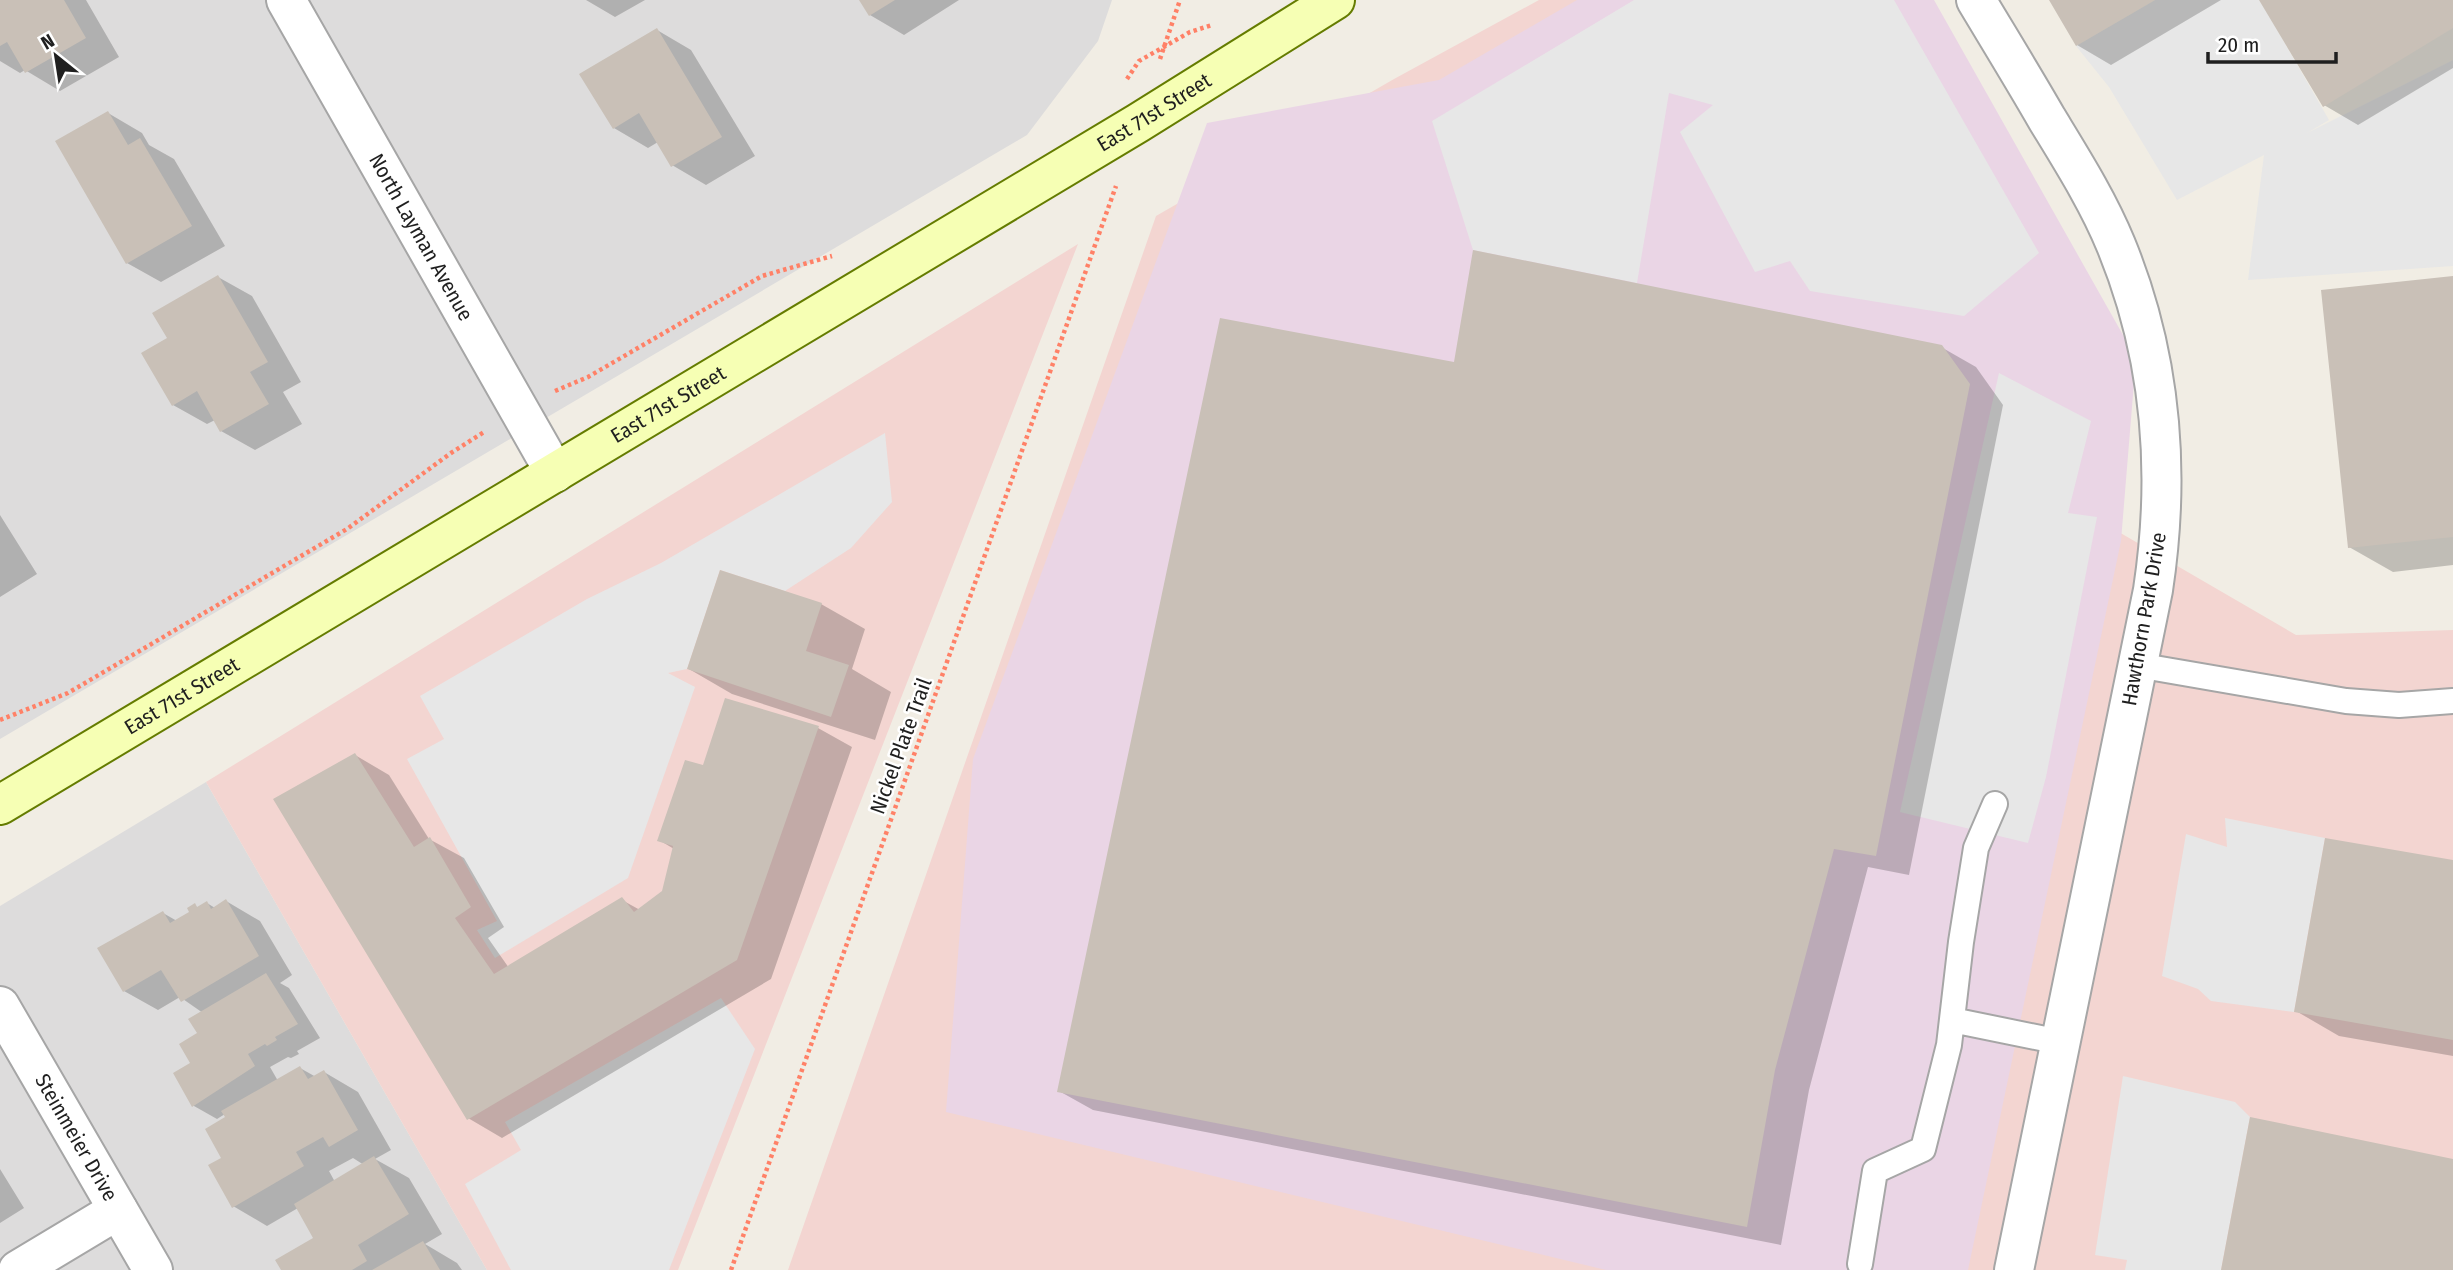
<svg xmlns="http://www.w3.org/2000/svg" width="2453" height="1270" font-family="'Fira Sans Condensed',sans-serif">
<rect width="100%" height="100%" fill="#f1ede4"/>
<path fill="#dddcdc" d="M0,0h1112l-14,41 -71,94 -1027,604z
M206,782l281,488h-487v-364z"/>
<path fill="#f3d5d1" d="M1539,0h354l212,524 191,111 157,-5v640h-1665l368,-1054 238,-137z
M1078,244l-400,1026h-191l-281,-488z"/>
<path fill="#ead5e5" d="M1577,0h357l202,358 -15,183 -153,729h-362l-660,-158 27,-353 234,-636 232,-43z"/>
<path fill="#e7e7e7" d="M1634,0h260l145,253 -75,63 -154,-25 -20,-30 -35,11 -75,-140 33,-27 -44,-12 -32,190 -164,-33 -41,-129z
M2155,0h105l69,120 -22,13 146,-73v206l-205,14 16,-125 -87,45 -68,-113 -33,-41z
M1999,373l92,48 -23,92 29,4 -51,260 -18,66 -128,-31z
M885,433l7,69 -41,46 -66,43 -65,-21 -33,99 -19,4 27,14 -67,191 -133,80 -18,-28 20,-9 -90,-162 37,-20 -24,-43 167,-97 74,-36z
M2225,818l100,20 -31,174 -83,-11 -13,-12 -36,-13 24,-142 41,13z
M721,998l34,51 -86,221h-158l-46,-86 56,-34 -16,-28z
M2123,1076l112,26 15,15 -29,153h-96l2,-10 -32,-5z"/>
<path fill="#0003" fill-rule="evenodd" d="M0,0h86l33,57 -59,34 -35,-21 -5,3 -20,-12z
M586,0h59l-30,17z
M861,0h98l-55,35 -34,-20z
M2051,0h170l-110,65 -34,-20z
M2263,0h190v68l-95,57 -34,-20z
M657,30l34,20 64,106 -49,29 -34,-20 -14,-23 -10,6 -34,-20z
M108,113l34,20 7,12 25,14 51,87 -64,36 -34,-19z
M218,277l34,19 49,86 -18,10 19,32 -47,26 -34,-19 -6,-11 -8,4 -34,-19 -4,-66z
M2453,277v288l-60,7 -44,-25z
M1941,347l35,20 27,38 -94,470 -41,-8 -59,223 -28,155 -688,-135 -34,-19 396,-727z
M0,515l37,59 -37,23z
M821,604l44,25 -13,40 39,23 -16,48 -143,-46 -43,-25z
M726,700l92,28 34,19 -81,232 -269,159 -34,-20 -113,-363 34,20 40,64 35,19 40,69 -16,11 21,30 113,-68 18,10 24,-18 10,-43 -15,-9 45,-73z
M2453,862v194l-114,-20 -43,-25z
M226,901l34,20 32,54 -12,8 9,5 31,50 -23,13 2,3 -8,4 -3,-1 -18,10 8,14 22,-13 16,9 8,-5 34,20 33,58 -16,9 34,19 33,56 -17,10 32,19 5,7h-179l32,-32 -17,-30 -31,18 -34,-20 -10,-48 5,-40 -3,-4 -8,5 -23,-13 -1,-42 10,-51 -23,-16 -22,13 -34,-19 39,-78 14,8 14,-8 4,-7 4,2 8,-5 8,5zM353,1158l11,7 -29,17 -6,-11z
M0,1169l24,39 -24,15z"/>
<path fill="#c9c0b7" d="M0,0h64l22,38 -61,35 -18,-31 -7,4z
M859,0h36l-26,16z
M2049,0h106l-79,46z
M2259,0h194v28l-130,79z
M657,28l65,109 -51,30 -32,-54 -26,16 -34,-55z
M108,111l20,34 12,-7 52,88 -66,38 -71,-123z
M1473,250l469,95 28,39 -94,472 -42,-7 -59,221 -28,157 -690,-135 163,-774 234,44z
M218,275l50,87 -18,10 19,32 -49,28 -23,-41 -25,15 -31,-53 26,-15 -15,-25z
M2453,276v261l-105,11 -27,-258z
M720,570l102,33 -16,48 43,14 -18,52 -144,-48z
M725,698l94,28 -82,234 -270,160 -194,-321 82,-46 59,94 16,-10 41,70 -16,11 39,56 128,-77 12,15 28,-21 11,-45 -16,-5 28,-81 18,5z
M2325,838l128,22v180l-159,-28z
M226,899l33,57 -78,46 -20,-32 -38,22 -26,-44 66,-37 7,12 19,-11 -2,-4 8,-5 2,4 10,-6 4,8z
M266,973l32,51 -23,13 2,3 -10,6 -2,-2 -17,10 7,12 -63,41 -19,-34 17,-10 -11,-19 18,-11 -9,-14z
M300,1066l8,13 16,-9 34,60 -29,17 -6,-10 -27,15 8,14 -72,42 -24,-43 13,-7 -16,-29 20,-12 -4,-6z
M2250,1117l203,42v111h-232z
M374,1156l35,58 -51,31 9,16 -15,9h-71l-6,-10 38,-22 -19,-34z
M423,1241l17,29h-68z"/>
<g fill="none" stroke-linecap="round" stroke-linejoin="round">
<defs>
<path id="service" d="M2137,665l209,36 53,4 54,-4
M1952,1020l108,22
M1860,1264l15,-93 48,-22 26,-104 12,-103 15,-94 19,-44"/>
<g id="minor">
<path id="s1" d="M286,0l269,473"/>
<path d="M1976,0c24,40 48,79 71,119 25,41 51,82 69,126 46,112 55,226 37,345l-139,680"/>
<path id="s2" d="M0,1006l153,264"/>
<path d="M18,1270l100,-60"/>
</g>
<g id="secondary">
<path id="s3" d="M0,805l1138,-682 197,-123"/>
</g>
</defs>
<use href="#service" stroke="#a6a6a6" stroke-width="28"/>
<use href="#minor" stroke="#a6a6a6" stroke-width="42"/>
<use href="#secondary" stroke="#657c00" stroke-width="42"/>
<path stroke="#ff8167" stroke-width="4.5" stroke-dasharray="3.5 3.5" stroke-linecap="butt" d="M1160,59l20,-59
M1127,79l12,-18 51,-29 22,-7
M555,391l33,-14 174,-101 70,-20
M0,720l68,-27 279,-164 104,-76 33,-21
M731,1270l385,-1084"/>
<use href="#service" stroke="#fff" stroke-width="24"/>
<use href="#minor" stroke="#fff" stroke-width="38"/>
<use href="#secondary" stroke="#f6ffb4" stroke-width="38"/>
</g>
<g text-anchor="middle" dominant-baseline="central" stroke-width="5" stroke-linejoin="round" paint-order="stroke">
<g font-size="21" fill="#1f1f1f" stroke="#fff">
<text stroke="none"><textPath href="#s3" startOffset="1346">East 71st Street</textPath></text>
<text stroke="none"><textPath href="#s1" startOffset="273">North Layman Avenue</textPath></text>
<text stroke="none"><textPath href="#s3" startOffset="779">East 71st Street</textPath></text>
<text transform="translate(2144 619) rotate(-80)">Hawthorn Park Drive</text>
<text stroke="none"><textPath href="#s3" startOffset="212">East 71st Street</textPath></text>
<text transform="translate(901 746) rotate(-70)">Nickel Plate Trail</text>
<text stroke="none"><textPath href="#s2" startOffset="152">Steinmeier Drive</textPath></text>
</g>
</g>
<g transform="translate(56 56) rotate(330)" stroke="#ffffff" stroke-width="5" paint-order="stroke">
<path d="M0-5L12 26L0 18L-12 26Z" fill="#1f1f1f"/>
<text y="-10" font-size="19" font-weight="bold" text-anchor="middle" fill="#1f1f1f">N</text>
</g>
<path d="M2208 52v10h128v-10" fill="none" stroke="#1f1f1f" stroke-width="3.5"/>
<text x="2218" y="52" font-size="21" fill="#1f1f1f" stroke="#ffffff" stroke-width="5" paint-order="stroke">20 m</text>
</svg>
